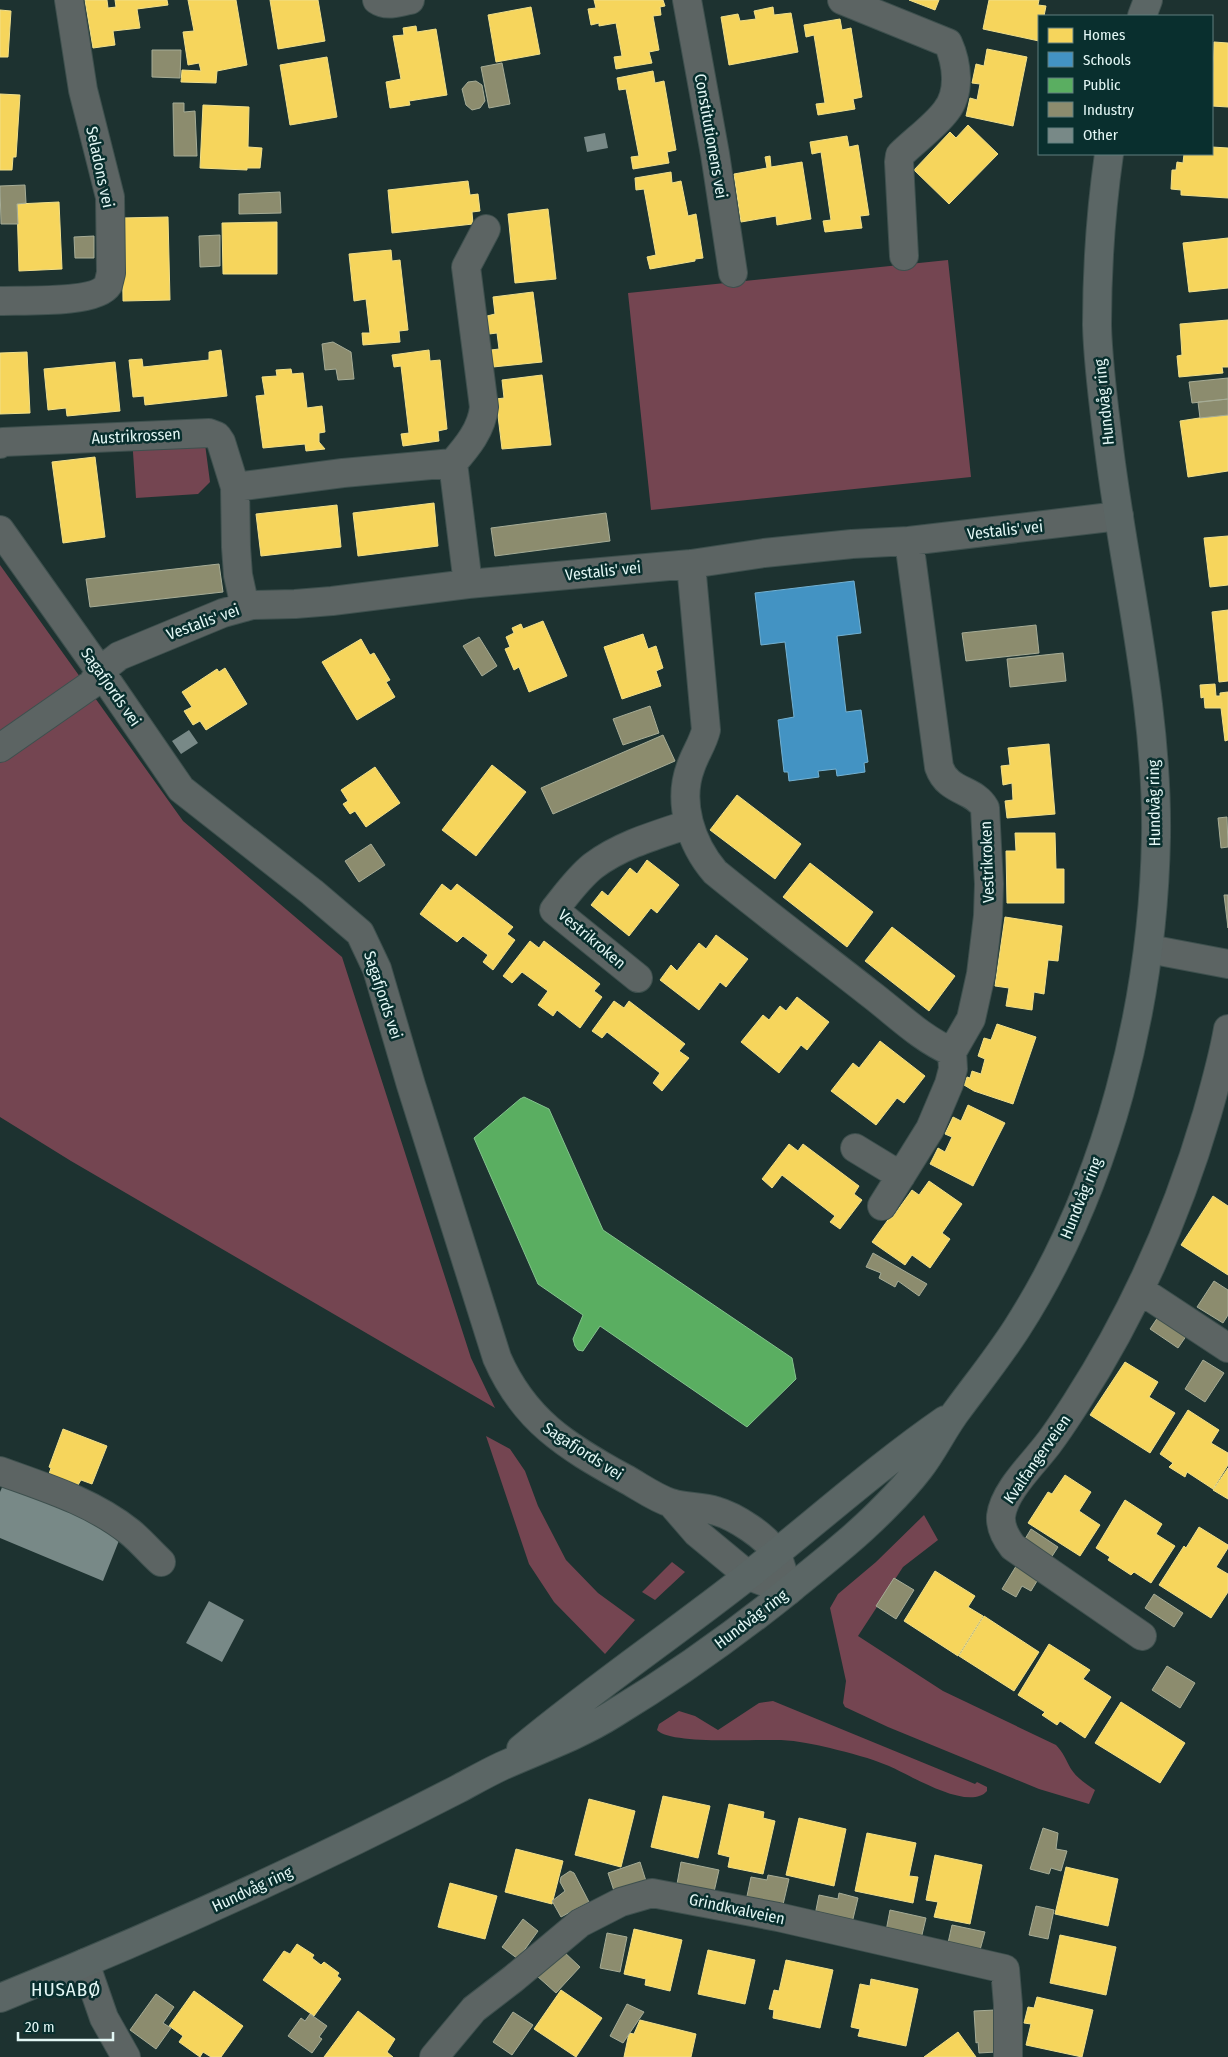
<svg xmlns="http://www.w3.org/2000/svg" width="1228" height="2057" font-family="'Fira Sans Condensed',sans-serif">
<rect width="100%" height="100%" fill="#1d3230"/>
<path fill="#744551" d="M948,260l23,217 -320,33 -23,-217z
M132,437l73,7 5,38 -12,12 -62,4z
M0,565l183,256 159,136 129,401 24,50 -424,-247 -71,-44z
M486,1436l24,13 15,22 13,35 28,54 32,33 37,27 -30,34 -51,-52 -25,-38z
M924,1515l14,25 -35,27 -45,69 85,55 113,54c7,7 10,15 15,24 6,9 15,15 24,21l-6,14 -50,-15 -151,-62 -43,-20 -2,-4 3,-22 -16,-73 8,-14 38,-32z
M672,1562l13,10 -30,28 -13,-8z
M773,1701l202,83 2,-2 10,5v4c-18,21 -77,-16 -98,-25 -19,-8 -39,-13 -59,-18 -16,-4 -32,-7 -49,-8 -22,-1 -111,5 -124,-10l2,-6 20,-13 16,5 23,14 41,-27z"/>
<path fill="#f6d55c" stroke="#f0df8a" d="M85,0h22l1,8 8,-1 -1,-7h52l1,5 -31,4 3,19 -27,3 2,14 -22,3z
M188,0h48l11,65 -30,6 -1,12 -35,-1 1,-12 19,1 -2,-8 -11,2 -5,-33 11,-1z
M270,0h48l7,41 -47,8z
M594,0h69l2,6 -5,1 1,8 -8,1 6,34 -10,2 3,11 -36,6 -2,-12 8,-1 -6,-33 -17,3v-3l-8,2 -3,-16 8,-1z
M909,0h30l-4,10z
M989,0h50l-1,5 8,1 -2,10h-5v25l-56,-12z
M531,7l9,47 -44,8 -8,-47z
M773,7l1,8 17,-2 7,39 -69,13 -8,-48 17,-3 2,7 16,-2 -2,-8z
M0,10l11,1 -3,46h-8z
M840,19l2,11 9,-2 11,69 -9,2 2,10 -37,6 -2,-11 9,-1 -11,-68 -8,2 -2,-12z
M416,26l1,6 19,-3 11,66 -38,6 1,4 -20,3 -4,-26 15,-3 -8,-43 11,-1 -1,-7z
M1214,42l14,1v64l-16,-1z
M987,49l40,8 -14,69 -47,-10 4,-18 7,2 3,-16 -8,-1 4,-19 8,2z
M327,57l10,60 -47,8 -10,-60z
M653,71l2,12 9,-2 12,69 -9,2 2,11 -36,6 -2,-12 8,-1 -13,-67 -7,1 -2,-12z
M0,94l20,1 -4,62h-3l-1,13h-12z
M203,105l46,2 -1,40 14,1 -2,20h-13v2l-47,-2z
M968,125l30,29 -49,50 -35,-34 36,-38 6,6z
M847,136l2,11 9,-2 11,70 -9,1 2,12 -37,4 -2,-11 8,-1 -10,-68 -9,2 -2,-12z
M1212,147l16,1v50l-47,-3v-5l-10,-1 1,-19h4l1,-8 6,1 1,-9h28z
M770,156l1,11 31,-5 9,57 -34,6 -1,-9 -35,6 -7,-48 33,-6 -2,-11z
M671,172l1,11 9,-2 7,35 8,-2 7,44 -8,1v2l-45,8 -3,-12 9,-2 -12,-66 -8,1 -1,-12z
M468,181l2,14 8,-1 2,17 -8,1 1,12 -81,9 -4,-43z
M59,202l3,67 -43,2 -2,-67z
M548,209l8,70 -41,4 -7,-69z
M168,217l2,83 -47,1 -1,-83z
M277,222v52h-54l-1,-51z
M1228,238v50l-39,4 -6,-49z
M391,250l1,11 8,-1 8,70 -9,1 1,11 -37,3 -1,-12h8l-4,-34 -12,2 -5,-47z
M533,292l9,70 -49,5 -2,-17 8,-1 -2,-16 -8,1 -2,-18 8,-2 -2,-17z
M1228,320v47h-6l1,6 -44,4 -2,-21 5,-1 -2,-31z
M221,350l6,46 -82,9 -1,-9 -11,1 -4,-37 13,-1 1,8 66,-7v-8z
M429,350l1,11 10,-1 7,69 -9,2 1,10 -36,5 -2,-12 8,-1 -8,-67 -7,1 -2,-12z
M27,352l3,61 -30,1v-61z
M115,362l5,49 -53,5 -1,-8 -18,2 -4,-41z
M291,369l1,5 11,-1 4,35 15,-2 3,26 -6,1v9l6,7 -19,2 -1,-7 -42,4 -7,-52 9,-1 -3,-18 15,-1 -1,-6z
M542,375l9,70 -49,4 -6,-50 8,-1 -2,-18z
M1225,414l3,1v56l-40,6 -8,-56z
M95,457l10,80 -42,6 -11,-81z
M434,503l4,43 -80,10 -5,-43z
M337,505l4,42 -80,9 -5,-42z
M1228,536v49l-18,2 -6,-49z
M1228,610v71l-9,1 -7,-70z
M543,621l24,55 -38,16 -10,-25 -5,3 -9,-21 5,-2 -4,-10 8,-4 -2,-5 9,-4 2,5z
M643,634l5,15 8,-3 7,22 -7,3 5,15 -39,13 -18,-52z
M361,639l9,16 4,-2 16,27 -4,2 9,15 -38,23 -35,-58z
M225,668l22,36 -41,26 -6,-9 -7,4 -9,-14 8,-4 -10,-15 35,-23 2,3z
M1215,684l1,12h4v-3l8,-1v48l-3,1 -4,-33h-16l-1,-11 -3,1 -1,-13z
M1049,744l6,70 -48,4 -2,-17 8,-1 -1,-17 -9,2 -2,-19 9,-1 -2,-17z
M492,765l34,27 -50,64 -34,-26z
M375,767l25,36 -34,24 -11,-16 -5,3 -7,-10 5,-3 -7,-11z
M737,795l64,49 -26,35 -65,-49z
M1015,833h40l1,36h8v34h-57l-1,-52h10z
M647,860l32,25 -22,28 -6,-5 -22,28 -38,-31 11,-14 6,5 22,-28 7,6z
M810,863l63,49 -26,35 -64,-50z
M442,884l9,7 6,-7 56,43 -6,7 8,6 -22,30 -10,-8 5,-7 -25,-19 -6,6 -37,-28z
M1005,917l57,9 -4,35 -10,-1 -4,34 -10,-2 -2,18 -26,-4 3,-18 -14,-2z
M892,927l63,49 -26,35 -64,-50z
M716,935l32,24 -22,28 -6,-5 -21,28 -39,-30 11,-15 6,6 22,-28 7,6z
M530,941l9,7 5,-7 56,43 -6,7 8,6 -22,31 -23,-18 -4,6 -15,-11 10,-14 -26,-19 -10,11 -9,-7z
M797,997l32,25 -22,28 -6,-5 -22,28 -38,-31 22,-27 6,5 11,-14 6,5z
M614,1001l10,7 5,-7 56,43 -6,7 10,7 -27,33 -9,-8 7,-10 -53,-41 -5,6 -10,-7z
M997,1024l39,13 -23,67 -39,-13 -10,-6 3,-8 3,1 2,-7 9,3 4,-15 -7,-3 6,-18 7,2z
M880,1041l45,35 -21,27 -7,-5 -21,27 -45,-34 22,-28 6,5z
M968,1105l37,18 -32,63 -43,-22 8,-16 7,4 7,-15 -7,-3 8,-17 8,4z
M789,1144l9,7 5,-7 56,42 -5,8 8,6 -22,29 -10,-7 5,-6 -53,-41 -10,13 -10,-9z
M929,1181l33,23 -20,29 8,6 -20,29 -18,-13 -7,10 -33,-23 18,-25 2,1 20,-28 7,5z
M1213,1196l15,10v69l-47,-30z
M1125,1362l33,20 -9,15 26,16 -25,40 -60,-38z
M1188,1410l31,20 -8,13 17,10v12l-15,24 -26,-17 -2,5 -16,-10 4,-4 -13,-9z
M63,1429l44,17 -15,38 -11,-4 -3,5 -29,-11 2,-6 -2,-1z
M1228,1468v31l-15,-9z
M1065,1475l26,17 -12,19 21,14 -20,31 -52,-33 20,-31 4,2z
M1125,1500l37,24 -6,10 19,12 -24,37 -17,-11 -3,3 -23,-15 2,-3 -14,-9z
M1199,1527l29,18v3l-12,19 12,7v18l-17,26 -52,-33 25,-39 2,2z
M935,1571l40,25 -7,11 15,9 -25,40 -54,-35z
M984,1616l55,36 -25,39 -55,-35z
M1049,1644l41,26 -7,9 28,18 -26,41 -25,-17 -3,4 -15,-10 3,-3 -27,-17z
M1121,1702l64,41 -25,40 -65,-40z
M663,1796l47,10 -12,52 -47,-11z
M589,1799l46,12 -14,56 -46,-12z
M729,1804l35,8 -1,6 12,3 -12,53 -35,-7 2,-10 -12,-3z
M799,1818l47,11 -12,57 -48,-11z
M867,1833l49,10 -7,33 9,1 -5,26 -58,-12z
M516,1849l47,12 -11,43 -47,-12z
M935,1855l47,10 -12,59 -36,-7 4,-15 -12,-2z
M1066,1867l52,12 -10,47 -53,-12z
M450,1883l47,13 -12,43 -47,-12z
M634,1929l48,11 -12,51 -25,-6 1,-6 -22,-5z
M1060,1935l56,12 -10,48 -56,-12z
M297,1944l17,11 -2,3 9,7 3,-3 15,11 -2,3 4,3 -27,37 -51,-36 21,-29 6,3z
M708,1950l47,10 -10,44 -47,-10z
M786,1960l47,10 -13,58 -47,-10 1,-8 -5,-1 5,-19 5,1z
M871,1979l47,10 -12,57 -48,-10 2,-7 -9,-2 9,-43 10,2z
M561,1990l41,28 -26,39 -42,-28z
M194,1991l49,35 -22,31h-10l-8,-5 -3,5 -21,-15 4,-6 -14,-10z
M1037,1997l56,13 -11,47 -56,-12 5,-21 -7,-1 4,-16 6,1z
M358,2011l37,28 -8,13 6,5h-69z
M640,2020l56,14 -5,23h-67l5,-24 5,1z
M958,2032l18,25h-52z"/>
<path fill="#4393c3" stroke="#73b1d2" d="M854,581l7,52 -24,3 9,76 15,-2 7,52 -4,1 1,9 -28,4 -1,-7 -18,2 1,6 -30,4 -1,-9h-4l-6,-52 16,-3 -9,-75 -24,3 -6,-52z"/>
<path fill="#5aae61" stroke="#83c48d" d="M524,1097l25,12 54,121 189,128 4,21 -49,48 -147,-101 -17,25 -5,-1 -3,-4 -2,-7 10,-24 -45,-31 -64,-146 46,-39z"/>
<path fill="#8c8c6e" stroke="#a6ac96" d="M152,50h29l-1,28 -28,-1z
M502,63l8,41 -21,4 -8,-41z
M476,81l6,4 3,16 -5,7 -8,2 -6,-5 -4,-16 6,-7z
M173,103h11v9l11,-1 2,45h-23z
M25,185l1,18 -9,1 1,20h-17l-1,-38z
M280,192l1,21 -42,1v-20z
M220,235v31l-20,1 -1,-31z
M94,236v22h-19l-1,-21z
M333,342l18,10 3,27 -16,1 -2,-11 -11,1 -3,-26z
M1228,378v21l-36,4 -3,-21z
M1228,399v16l-28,3 -2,-16z
M606,513l4,28 -115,15 -4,-28z
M219,564l4,28 -133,15 -4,-28z
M1036,625l3,28 -73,8 -4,-28z
M479,637l18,29 -15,10 -19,-30z
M1063,653l3,28 -56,6 -3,-28z
M650,706l9,27 -36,12 -10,-26z
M663,735l12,26 -122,53 -12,-26z
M1227,817l1,30 -7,1 -3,-30z
M371,844l14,21 -26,17 -14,-21z
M1224,895h4v33z
M873,1253l54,31 -8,12 -21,-15 -3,6 -16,-9 2,-5 -15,-6z
M1214,1281l14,9v25l-5,8 -26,-16z
M1160,1314l29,18 -11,16 -28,-19z
M1203,1360l21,13 -19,29 -20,-13z
M1031,1529l27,18 -9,14 -27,-17z
M1018,1563l22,13 -9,15 -9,-5 -6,11 -14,-8z
M894,1578l20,12 -18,29 -20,-13z
M1154,1594l29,19 -9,14 -29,-19z
M1167,1666l28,17 -15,25 -28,-18z
M1043,1828l15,5 -2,16 11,2 -6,20 -10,-3 -2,6 -19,-5z
M640,1862l6,19 -32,10 -6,-18z
M681,1862l38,8 -5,22 -37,-8z
M570,1871l4,2 15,29 -28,15 -9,-16 13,-10 -5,-9 1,-5z
M768,1875l21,4 -7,30 -36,-8 5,-24 16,3z
M839,1893l19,5 -6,25 -37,-8 4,-20 19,4z
M1036,1906l18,4 -6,29 -19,-4z
M890,1910l36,8 -5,21 -35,-8z
M523,1919l15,12 -20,28 -16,-12z
M952,1925l33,7 -5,18 -32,-7z
M607,1933l20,4 -7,35 -20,-4z
M562,1950l18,17 -24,26 -19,-17z
M156,1994l18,13 -11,16 8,5 -15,21 -26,-19z
M627,2004l17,8 -21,31 -13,-7z
M995,2010l1,42 -17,1 -1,-11 -2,1 -2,-32z
M513,2012l20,13 -21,30 -19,-13z
M310,2014l17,12 -8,11 3,2 -10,14 -24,-17 13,-18 4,3z"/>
<path fill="#788987" d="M605,133l3,15 -21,4 -3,-15z
M189,730l9,13 -17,11 -9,-13z
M3,1485l119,48 -19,48 -103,-43v-46z
M209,1601l35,19 -22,42 -36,-19z"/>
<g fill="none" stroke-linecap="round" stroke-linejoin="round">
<defs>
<path id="street" d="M377,0c10,7 21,2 33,0
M687,0l28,154 18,119
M842,0l106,43c9,20 13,49 -2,68 -11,15 -32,30 -46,44l-1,7 5,94
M0,301c21,-1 96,3 108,-16 1,-3 2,-8 3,-12l-1,-76 -27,-107 -14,-90
M0,444l3,-2 206,-9 8,3 4,6 14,45 1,60 2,28 7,32
M235,487l108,-14 110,-10
M0,530l100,141 81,118 131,103 48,41 17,36 34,116 86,273c27,62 69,88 127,120 15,8 31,20 47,25 14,5 30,3 45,8 18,5 52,26 60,43 6,11 8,25 12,37
M691,564l15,166c-3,13 -11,24 -15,36 -14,36 0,78 24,106 50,41 102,80 153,120 28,21 52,46 84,60
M468,584l-15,-121c14,-16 29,-34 31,-56l-18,-140 20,-38
M0,748l92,-64 8,-13 19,-15 104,-43 29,-8 43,-1 37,-3 136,-17 223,-20 73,-11 88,-9 57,-3 210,-25
M1149,949l79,15
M638,978l-84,-68c12,-15 24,-32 39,-44 28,-21 63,-31 96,-42
M855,1148l46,28
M882,1206l48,-77 19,-45 4,-15 -1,-17 19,-33 10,-45 7,-58 1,-32 -4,-76c-11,-20 -37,-15 -46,-41l-30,-226
M1140,1290l88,58
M0,1471c44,16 93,31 130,61 11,9 20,20 31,30
M671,1503l26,30 52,43 39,15
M1142,1636l-129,-89c-7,-9 -13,-19 -12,-31 3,-25 32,-52 47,-72 10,-13 19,-27 28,-41 58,-90 101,-187 131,-289 8,-28 16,-56 21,-85
M85,1963l19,55 22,39
M434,2057l40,-48 39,-30 67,-56 41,-21 31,-9 126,24 227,52 3,36v52"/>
<path id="secondary" d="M1142,16l6,-16
M521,1749c73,-61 153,-115 228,-174 66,-52 128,-108 196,-155
M0,1998c156,-63 309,-132 458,-209 15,-8 29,-16 44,-23 38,-17 76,-30 111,-52 63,-38 123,-81 180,-127 32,-26 65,-52 93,-81 11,-11 23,-24 33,-37 15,-19 25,-42 40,-61 20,-27 40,-52 58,-80 91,-142 136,-323 139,-491 2,-131 -31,-260 -47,-389 -5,-41 -11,-82 -12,-123 0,-57 4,-115 12,-171"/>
</defs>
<use href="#street" stroke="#3e504e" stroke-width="30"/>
<use href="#secondary" stroke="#3e504e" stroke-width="30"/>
<use href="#street" stroke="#5c6463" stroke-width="28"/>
<use href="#secondary" stroke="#5b6665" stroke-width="28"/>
</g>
<g text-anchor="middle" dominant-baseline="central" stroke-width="5" stroke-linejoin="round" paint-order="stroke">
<g font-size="16" fill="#e3f7f5" stroke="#092f2e">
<text transform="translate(711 136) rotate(80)">Constitutionens vei</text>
<text transform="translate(100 167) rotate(78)">Seladons vei</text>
<text transform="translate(1104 402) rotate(-96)">Hundvåg ring</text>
<text transform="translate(136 436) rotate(-3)">Austrikrossen</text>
<text transform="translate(1005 530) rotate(-6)">Vestalis' vei</text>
<text transform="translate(603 571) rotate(-6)">Vestalis' vei</text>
<text transform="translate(203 622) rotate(-20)">Vestalis' vei</text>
<text transform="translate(111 687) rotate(55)">Sagafjords vei</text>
<text transform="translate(1154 803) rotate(-91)">Hundvåg ring</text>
<text transform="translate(987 862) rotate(-92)">Vestrikroken</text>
<text transform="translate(592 939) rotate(40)">Vestrikroken</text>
<text transform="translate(383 995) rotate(72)">Sagafjords vei</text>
<text transform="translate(1081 1198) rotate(-68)">Hundvåg ring</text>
<text transform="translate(583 1451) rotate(33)">Sagafjords vei</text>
<text transform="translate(1037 1459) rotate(-55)">Kvalfangerveien</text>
<text transform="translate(751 1619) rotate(-37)">Hundvåg ring</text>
<text transform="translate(252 1889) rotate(-25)">Hundvåg ring</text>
<text transform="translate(737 1909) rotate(12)">Grindkvalveien</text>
</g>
<g font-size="19" letter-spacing="1" fill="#e3f7f5" stroke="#092f2e">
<text x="66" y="1989">HUSABØ</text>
</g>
</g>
<rect x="1038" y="15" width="175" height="140" fill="#092f2e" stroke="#607f7e"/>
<rect x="1048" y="28" width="25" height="15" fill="#f6d55c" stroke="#607f7e"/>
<text x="1083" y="40" font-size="15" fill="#e3f7f5">Homes</text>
<rect x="1048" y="52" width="25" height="15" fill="#4393c3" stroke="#607f7e"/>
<text x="1083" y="65" font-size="15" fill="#e3f7f5">Schools</text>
<rect x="1048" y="78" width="25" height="15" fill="#5aae61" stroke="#607f7e"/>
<text x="1083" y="90" font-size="15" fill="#e3f7f5">Public</text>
<rect x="1048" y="102" width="25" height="15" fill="#8c8c6e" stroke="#607f7e"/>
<text x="1083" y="115" font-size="15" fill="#e3f7f5">Industry</text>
<rect x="1048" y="128" width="25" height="15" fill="#788987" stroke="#607f7e"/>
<text x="1083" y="140" font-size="15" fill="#e3f7f5">Other</text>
<path d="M18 2032v8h95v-8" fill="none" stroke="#e3f7f5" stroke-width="2.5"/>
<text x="25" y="2032" font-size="15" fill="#e3f7f5" stroke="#092f2e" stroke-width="4" paint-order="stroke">20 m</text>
</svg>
